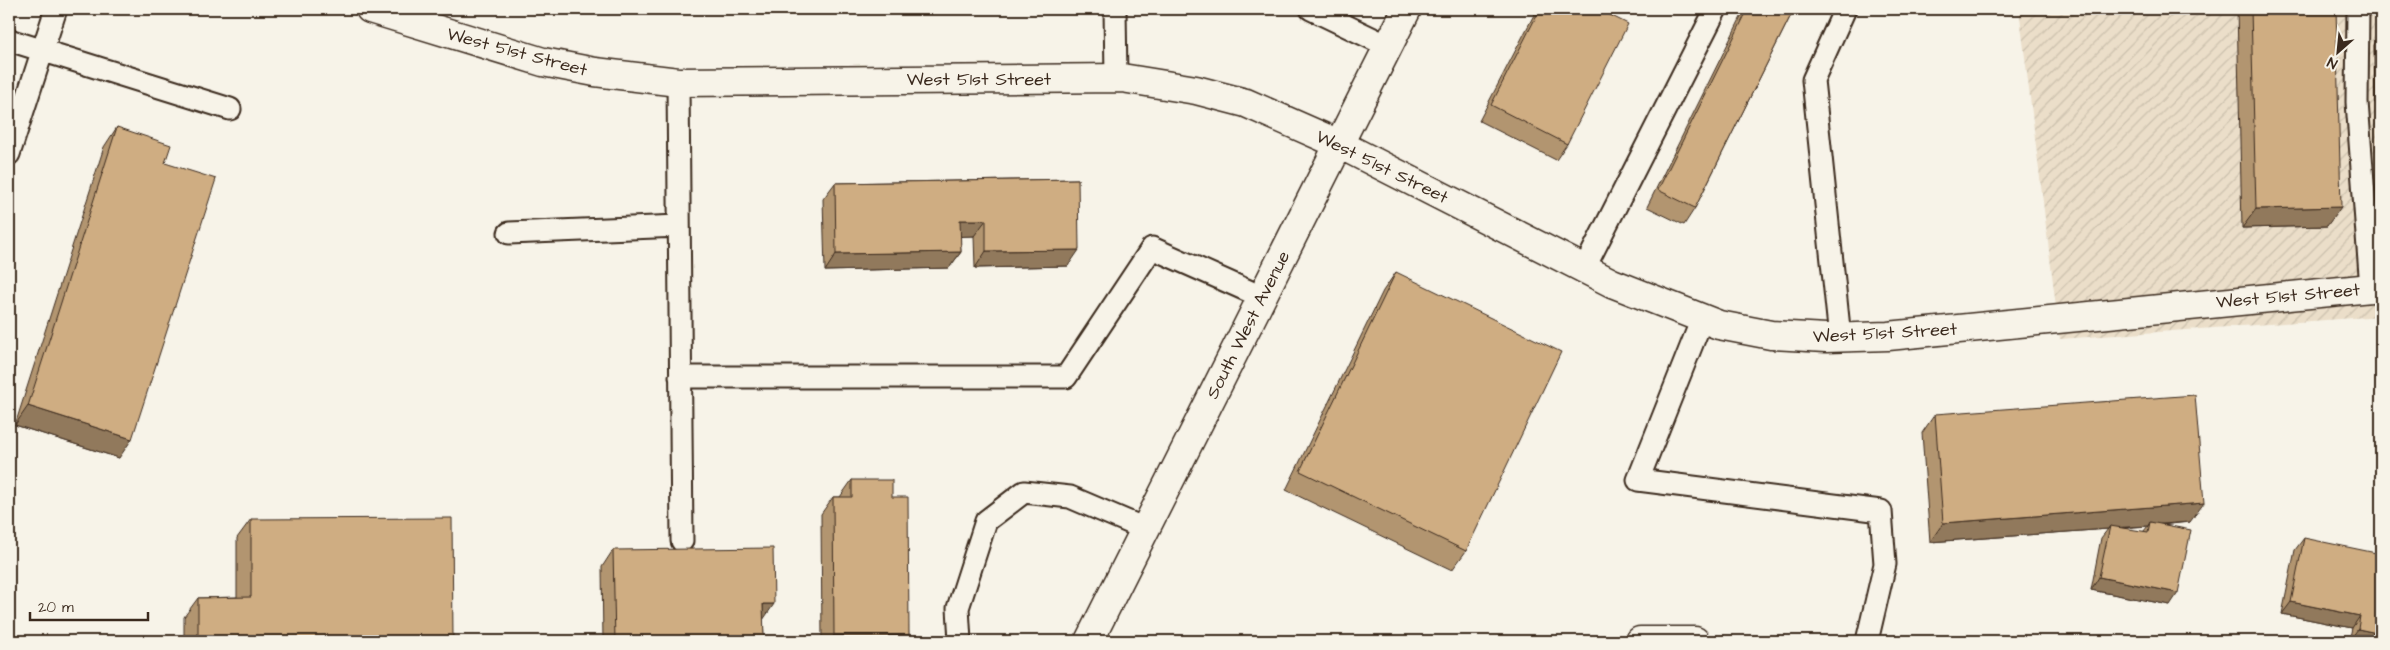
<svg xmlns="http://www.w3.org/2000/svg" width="2390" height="650" font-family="'Architects Daughter',sans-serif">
<defs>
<pattern id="industrial-furrows" width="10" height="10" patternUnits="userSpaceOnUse" patternTransform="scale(1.25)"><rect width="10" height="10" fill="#ebdec9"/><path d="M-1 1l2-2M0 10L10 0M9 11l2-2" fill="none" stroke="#cabfac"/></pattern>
</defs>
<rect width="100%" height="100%" fill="#f7f3e8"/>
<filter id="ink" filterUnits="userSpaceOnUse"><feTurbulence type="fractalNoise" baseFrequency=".02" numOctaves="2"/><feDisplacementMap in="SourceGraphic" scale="10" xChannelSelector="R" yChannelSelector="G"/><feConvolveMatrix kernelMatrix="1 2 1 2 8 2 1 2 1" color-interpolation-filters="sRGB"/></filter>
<g filter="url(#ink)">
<path fill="url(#industrial-furrows)" d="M2019,9h362v307l-321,23z"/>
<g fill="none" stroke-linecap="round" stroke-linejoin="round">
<defs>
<path id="service" d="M1115,9l1,69
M1311,9l77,37
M2358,9l-1,93 14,186
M9,40l221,69
M678,82l4,459
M9,154l47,-145
M509,233l170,-7
M1584,269l132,-260
M1702,319l-64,161 243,31 4,53 -18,77
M1840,338l-27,-258 32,-71
M680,377h386l86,-129 110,49
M960,641l-2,-33 28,-87 38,-29 46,5 75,32"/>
<path id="minor" d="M1339,144l68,-135
M1640,641h55"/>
<path id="tertiary" d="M370,9l173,53 52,10 83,10 444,-4 74,12 50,13 93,41 273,139 107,42 52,10 55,3 62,-2 493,-49
M1089,641l250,-497"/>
</defs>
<use href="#service" stroke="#3b2a1e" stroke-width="25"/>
<use href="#minor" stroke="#3b2a1e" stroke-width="31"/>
<use href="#tertiary" stroke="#3b2a1e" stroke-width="31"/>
<use href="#service" stroke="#f7f3e8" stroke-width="21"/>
<use href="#minor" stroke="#f7f3e8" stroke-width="28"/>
<use href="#tertiary" stroke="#f7f3e8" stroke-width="28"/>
</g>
<path fill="#b29570" stroke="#3b2a1e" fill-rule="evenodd" d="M1537,9h61l-31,135 -11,16 -77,-39z
M1745,9h49l-99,199 -11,17 -37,-18z
M2237,9h99l-9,217 -85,2z
M2381,35v68h-6l-1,-58z
M117,127l48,36 -46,295 -104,-33 89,-278z
M1078,179l-10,87 -93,2 -1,-32h-14l1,16 -12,16 -124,3 -2,-72 12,-16z
M1396,272l70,279 -14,19 -166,-80 97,-199z
M1935,414l255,108 -29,3 9,80 -79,-15 10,-52 7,-9 -178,13 -8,-109zM2148,526l-5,6 -22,-4z
M852,480l40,17 17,138 -5,6h-82l-1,-127 12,-17h7z
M251,519l202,121 -2,1h-267v-24l14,-19 39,-1v-59z
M2304,538l73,95 -6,8h-22l3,-13 -70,-14 13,-64z
M613,550l150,69 1,20 -2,2h-159l-1,-74z"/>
<path fill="#91795b" stroke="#3b2a1e" d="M2381,94v9h-6z
M2341,207l-14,19 -85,2 14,-19z
M960,220h26l-12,16 -26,1z
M1079,250l-11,16 -93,2 11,-17z
M961,252l-12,16 -124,3 11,-17z
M28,406l104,33 -13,19 -104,-33z
M2204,503l-14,19 -41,3 1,-3 -2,4 -39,2 1,-2 -2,3 -178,13 13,-19z
M2099,577l79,16 -8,12 -79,-15z
M2291,602l69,14 -8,12 -70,-14z
M763,604h11l-11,16z
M2358,629l19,4 -6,8h-22z
M834,635h75l-5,6h-74z
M764,639l-2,2h-120z
M453,640l-2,1h-253z"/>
<path fill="#cfad82" stroke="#3b2a1e" d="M1540,9h58l30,15 -61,120 -76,-39z
M1748,9h46l-99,199 -37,-18z
M2251,9h85l5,198 -85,2z
M117,127l54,18 -6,18 51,16 -84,260 -104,-33z
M1078,179l1,71 -93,1v-31h-26l1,32 -125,2 -1,-71z
M1396,272l165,80 -95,199 -166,-80z
M2195,395l9,108 -261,20 -8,-109z
M852,480h40v17h16l1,138h-75l-1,-138h19z
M452,518l1,122 -255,1v-43l53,-1v-78z
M2150,522l41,8 -13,63 -79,-16 11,-51 38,6z
M2304,538l77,16v56l-4,23 -19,-4 2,-13 -69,-14z
M773,548l1,56h-11l1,35 -149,2 -2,-91z"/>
</g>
<g text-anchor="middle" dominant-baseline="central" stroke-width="4" stroke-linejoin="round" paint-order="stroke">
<g font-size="18" fill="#3b2a1e" stroke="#f7f3e8">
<text transform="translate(517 52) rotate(15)">West 51st Street</text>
<text x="979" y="79">West 51st Street</text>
<text transform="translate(1382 167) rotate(26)">West 51st Street</text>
<text transform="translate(2288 296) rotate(-5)">West 51st Street</text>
<text transform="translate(1248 325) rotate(-63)">South West Avenue</text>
<text transform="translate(1885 333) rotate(-3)">West 51st Street</text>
</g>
</g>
<rect width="2390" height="650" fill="none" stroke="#f7f3e8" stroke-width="30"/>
<rect x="15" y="15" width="2360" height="620" fill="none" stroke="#3b2a1e" stroke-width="2" filter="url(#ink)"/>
<g transform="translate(2338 52) rotate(207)" stroke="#f7f3e8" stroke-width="4" paint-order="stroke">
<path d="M0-4L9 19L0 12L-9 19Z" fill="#3b2a1e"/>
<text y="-8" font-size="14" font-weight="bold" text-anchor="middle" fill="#3b2a1e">N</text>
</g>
<path d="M30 612v8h118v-8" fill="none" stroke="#3b2a1e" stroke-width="2.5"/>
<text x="38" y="612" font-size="15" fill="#3b2a1e" stroke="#f7f3e8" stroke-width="4" paint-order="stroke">20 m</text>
</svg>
